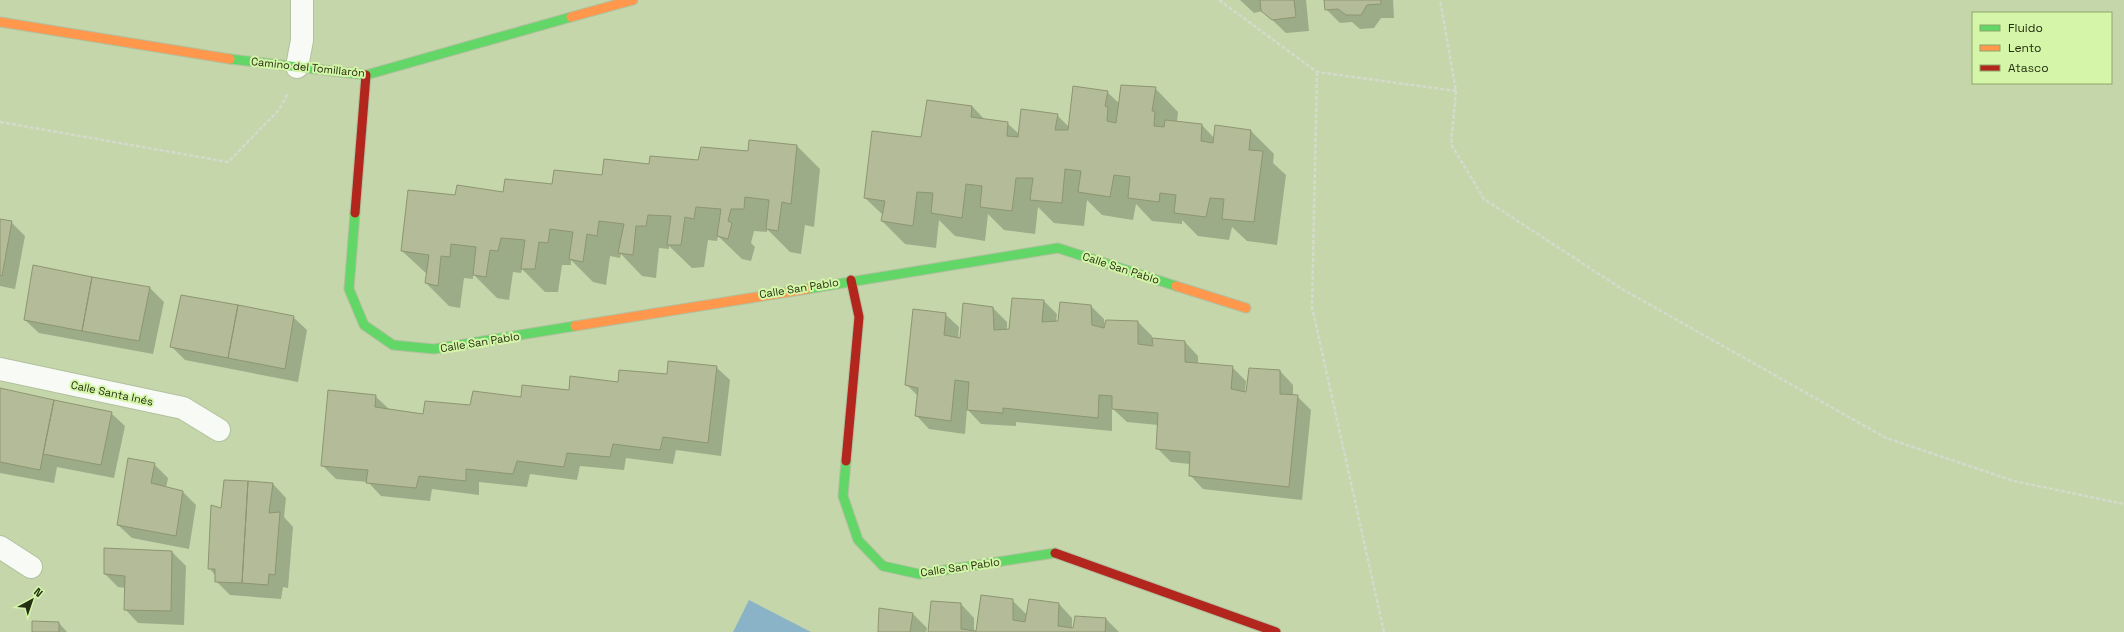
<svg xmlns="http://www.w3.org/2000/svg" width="2124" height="632" font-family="'Space Grotesk',sans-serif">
<rect width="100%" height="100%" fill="#d2e4ba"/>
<path fill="#c4d6aa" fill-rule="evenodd" d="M0,0h2124v632h-2124zM1973,13h138v70h-138z"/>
<path fill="#8bb3c7" d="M749,600l62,32h-78z"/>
<path fill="#0003" fill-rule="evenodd" d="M1240,0h66l3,31 -23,2 -23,-22 -9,2z
M1325,0h68l1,18h-13l-7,10 -14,1 -8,-7 -12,1 -14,-14z
M1155,88l23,24 -1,10 25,3 12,13 2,-12 35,5 23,23 -1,9 13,12 -9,70 -30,-4 -15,-14 -3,13 -31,-4 -16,-16v4l-30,-3 -16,-17 -3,16 -31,-5 -15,-15 -3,26 -30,-3 -16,-16 -3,27 -31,-4 -16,-16 -3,27 -30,-5 -16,-16 -3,28 -31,-4 -23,-23 1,-6 -18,-17 56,-60 51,-32 13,14 22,3 12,11 38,-19 12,12 38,-35 13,12z
M750,141l47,5 23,23 -6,58 -9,-2 -4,29 -11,-2 -23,-23v3l-13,-1 -3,12 4,4 -4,14 -9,-2 -24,-23 -1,5 -9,-1 -4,27 -12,1 -23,-22v3l-10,-1 -3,30 -14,-2 -21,-22 -1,4 -10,-2 -4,29 -13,-3 -22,-22v5h-9l-4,27h-13l-23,-23 -1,4 -8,-1 -4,28 -12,-2 -24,-24v5l-9,-1 -4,30 -11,-2 -23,-23 1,-9 -25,-23 54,-55 48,-3 98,-17 48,-11 49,-4 50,-9z
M0,220l11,2 14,14 -10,53 -15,-3z
M34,266l116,22 14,14 -11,52 -114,-21 -14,-13z
M1044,301l13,13 -1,8 35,-16 13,13 1,8 2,-6 31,1 14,14v3l33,3 13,14v8l34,3 14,14 -1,11 2,1 33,-22 13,14v11h4l14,14 -9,90 -99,-11 -13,-14v-11l-19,-2 -14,-14 1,-23 -31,-3 -15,-14v23l-96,-9v4l-35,-2 -14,-15 -2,25 -36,-5 -13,-14 2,-19 -12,-12 39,-70 14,13 -1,11 3,1 32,-31 14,14v8h3zM1153,340l1,7h-2v-6z
M293,317l14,13 -9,52 -113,-22 -13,-13z
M716,367l14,13 -9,76 -45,-6 -3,14 -47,-6 -2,12 -44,-4 -3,14 -47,-6 -3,13 -48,-5v13l-47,-6 -2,12 -49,-5 -13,-14 -32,-3 -14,-14 53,-69 14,13 35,6z
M0,389l111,24 14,13 -11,52 -57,-11 -3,16 -54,-10z
M154,464l14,14 -2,10 16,3 14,14 -7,44 -57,-11 -14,-13z
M273,484l13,14 -2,19 9,10 -5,61 -5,-1 -2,12 -51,-4 -14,-14v-5l-7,-8 13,-59z
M172,552l14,14 -2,59 -46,-2 -13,-14 1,-21 -8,-1 -13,-13z
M1012,600l15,15 32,-11 13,14v11h2l2,-12 30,2 13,13h-142z
M961,604l13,14v14h-45z
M880,609l33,5 14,14 -1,4h-47z
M59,623l8,9h-34z"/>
<path fill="#b4bb98" stroke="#8e9571" d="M1260,0h34l2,17 -24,3 -11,-9z
M1324,0h57v4l-14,1 -6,10h-15l-8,-6 -13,1z
M1121,85l35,2 -4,24h3l-1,15 10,1 1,-7 37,4 -1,17 12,2 2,-18 36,5 -2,20 14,1 -9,71 -32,-3 2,-20 -14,-1 -4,19 -32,-4 2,-18 -16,-2 -1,9 -31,-4 2,-21 -16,-2 -4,22 -32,-5 3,-21 -16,-2 -3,34 -32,-3 3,-22h-17l-4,33 -32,-4 2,-21 -16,-2 -4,34 -31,-5 2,-20 -16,-1 -4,34 -32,-5 4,-20 -21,-3 8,-67 49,6 6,-37 45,6 -1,11 37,5 -1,14 11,1 3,-28 37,5 -3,16h13l5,-44 35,5 -3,15 3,1 -1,14 9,2z
M749,140l48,5 -6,59 -9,-2 -4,29 -12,-2 3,-29 -24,-3 -1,12h-13l-3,12 4,2 -4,16 -11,-3 4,-27 -25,-2 -2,12 -9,-2 -4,28h-14l4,-29 -23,-1 -2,11h-10l-3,29 -15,-2 6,-29 -25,-3 -2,15 -10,-2 -4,28 -14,-3 4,-27 -23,-3 -2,14 -9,-1 -4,27h-14l4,-29 -24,-2 -3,13 -8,-1 -4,27 -13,-2 3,-28 -25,-3 -1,13 -9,-1 -3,30 -13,-3 4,-28 -28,-4 7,-61 47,5 2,-10 46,7 2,-13 47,5 2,-14 48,5 2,-16 45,5 1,-8 48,4 3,-13 47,4z
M0,219l12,2 -10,55 -2,-1z
M33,265l59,12 -10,54 -58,-11z
M92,277l58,10 -11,54 -57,-10z
M181,295l57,10 -10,53 -58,-11z
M1012,298l32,2 -2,22 16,-1 2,-19 31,3 1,20 12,3 2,-8 32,1v23l15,2 -1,-8 33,3v21l48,4 -2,23 15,3 3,-24 31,2v24l18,1 -9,92 -100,-11 1,-24 -34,-3 2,-36 -46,-4v-13l-13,-1 -1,23 -95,-10v5l-36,-3 2,-28 -14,-2 -4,41 -36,-5 3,-28 -13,-3 8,-76 33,4 -2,22 16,3 3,-35 30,4 1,23 15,-1z
M238,305l56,11 -9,53 -57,-11z
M668,361l49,5 -9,77 -45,-6 -3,13 -47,-6 -3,13 -43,-4 -3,14 -47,-6 -4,13 -47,-5v12l-47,-5 -3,12 -50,-5 2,-13 -47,-4 7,-76 48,5 -1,12 48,7 2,-13 45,4 3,-14 48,6 1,-12 47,5 1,-14 48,6 1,-12 48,4z
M0,388l54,12 -14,70 -40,-8z
M54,400l58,12 -11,53 -58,-11z
M128,458l27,5 -4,20 32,8 -7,45 -59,-11z
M224,480l24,1 -6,102 -27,-1v-13h-7l3,-64 10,3z
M248,481l25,2 -4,30 11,-1 -5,63 -6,-1 -1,11 -26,-2z
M104,548l68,3 -1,60 -47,-1 1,-34 -21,-2z
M981,595l32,4v21l12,2 4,-23 30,4 -1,23 15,2 2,-12 31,2 -1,14h-177l3,-31 30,2v26l15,2z
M879,608l34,5 -3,19h-32z
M32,621l27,1v10h-27z"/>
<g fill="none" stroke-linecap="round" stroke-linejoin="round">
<defs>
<path id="street" d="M297,67l5,-27v-40
M0,369l183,39 36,22
M0,547l31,20"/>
<path id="fast" d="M230,59l136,16 205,-58
M355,213l-6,76 15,36 29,20 41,4 141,-23
M807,289l251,-41 118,38
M846,461l-3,35 15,44 25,26 36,8 136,-21"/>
<path id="slow" d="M571,17l62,-17
M0,22l230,37
M1176,286l70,22
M575,326l232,-37"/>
<path id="jam" d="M355,213l11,-138
M846,461l13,-144 -8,-37
M1055,553l221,79"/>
</defs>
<use href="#street" stroke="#b2c09f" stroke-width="24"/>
<use href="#fast" stroke="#b2c09f" stroke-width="11"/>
<use href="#slow" stroke="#b2c09f" stroke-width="11"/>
<use href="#jam" stroke="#b2c09f" stroke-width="11"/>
<path stroke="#d4dacc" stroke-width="2.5" stroke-dasharray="4 2" stroke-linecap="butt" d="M1219,0l98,72 139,19 -16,-91
M1317,72l-5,235 72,325
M1456,91l-5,53 33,55 138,90 264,149 128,43 110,23
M0,122l228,40 51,-52 9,-17"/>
<use href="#street" stroke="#f8fbf5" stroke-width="22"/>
<use href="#fast" stroke="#63d668" stroke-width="9"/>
<use href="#slow" stroke="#ff974d" stroke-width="9"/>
<use href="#jam" stroke="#b3261e" stroke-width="9"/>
</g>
<g text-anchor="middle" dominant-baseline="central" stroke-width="4" stroke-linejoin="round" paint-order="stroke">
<g font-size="11" fill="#232f10" stroke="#d5f6a8">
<text transform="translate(308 67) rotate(6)">Camino del Tomillarón</text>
<text transform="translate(1121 268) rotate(18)">Calle San Pablo</text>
<text transform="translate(799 288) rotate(-9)">Calle San Pablo</text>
<text transform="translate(480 342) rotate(-9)">Calle San Pablo</text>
<text transform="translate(112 393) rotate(12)">Calle Santa Inés</text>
<text transform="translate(960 567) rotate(-8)">Calle San Pablo</text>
</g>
</g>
<rect x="1972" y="12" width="140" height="72" fill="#d5f6a8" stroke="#8ea66b"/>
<rect x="1980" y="25" width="20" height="6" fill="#63d668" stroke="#8ea66b"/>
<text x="2008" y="32" font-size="12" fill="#232f10">Fluido</text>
<rect x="1980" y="45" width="20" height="6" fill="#ff974d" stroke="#8ea66b"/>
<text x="2008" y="52" font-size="12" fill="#232f10">Lento</text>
<rect x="1980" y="65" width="20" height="6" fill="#b3261e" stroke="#8ea66b"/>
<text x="2008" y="72" font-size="12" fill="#232f10">Atasco</text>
<g transform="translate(32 600) rotate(40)" stroke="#d5f6a8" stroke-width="3" paint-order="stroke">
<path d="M0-3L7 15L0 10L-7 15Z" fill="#232f10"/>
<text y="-6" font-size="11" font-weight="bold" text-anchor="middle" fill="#232f10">N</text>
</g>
</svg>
